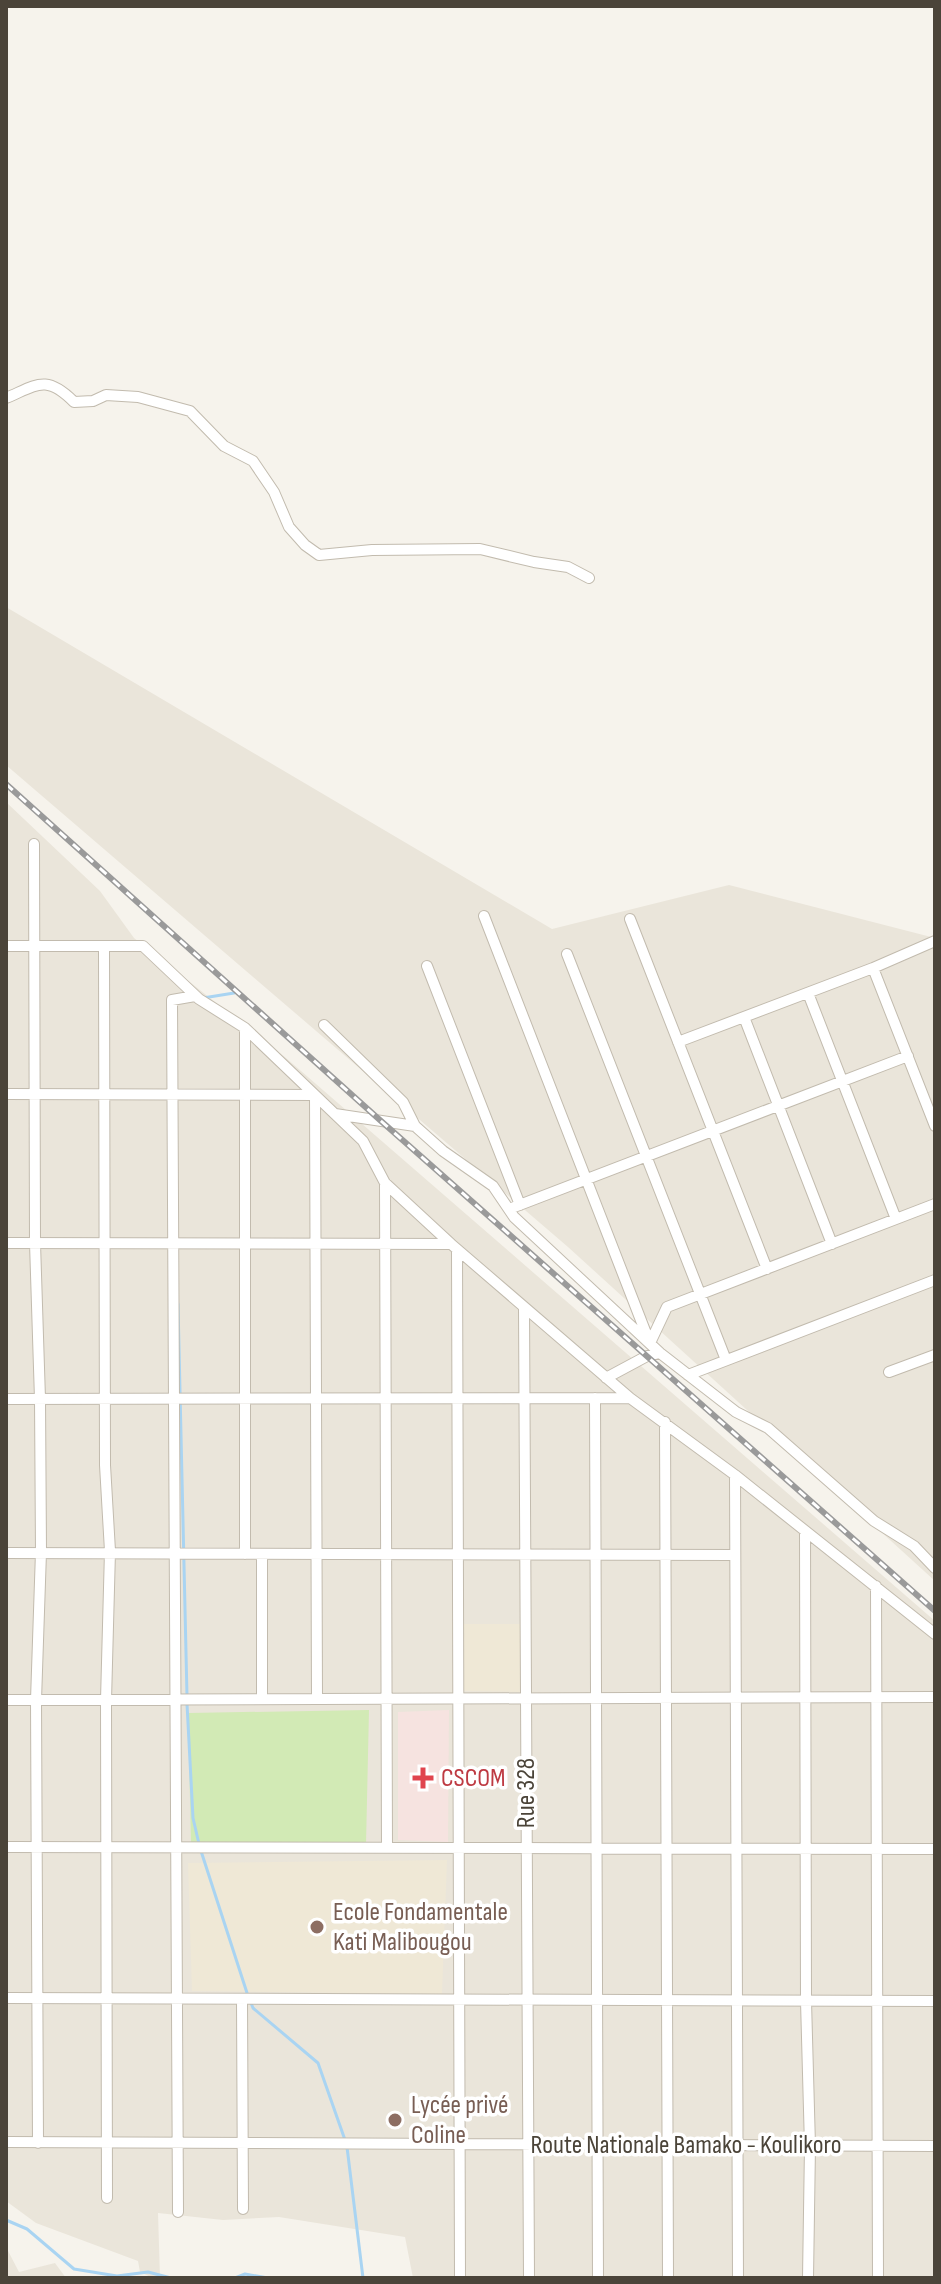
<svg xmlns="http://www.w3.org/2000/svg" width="941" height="2284" font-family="'Sofia Sans Condensed',sans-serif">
<rect width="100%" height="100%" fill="#f6f3ec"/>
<path fill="#eae5da" d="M6,607l546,322 177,-44 206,53v643l-367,-334 -562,-482z
M6,802l94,89 34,47 152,120 649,563v657h-522l-8,-41 -126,-20 -56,3 -65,-7 2,65h-7l-13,-6 -2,-11 -102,-38 -30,-22z
M6,2247l13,25 36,-9 11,15h-60z"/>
<path fill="#efe8d6" d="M464,1624h56l1,68 -57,-1z
M447,1860l-5,134 -250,-3 -4,-128z"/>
<path fill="#f6e3e0" d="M449,1710l-1,132 -50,-2v-128z"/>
<path fill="#d2eab5" d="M369,1710l-3,135 -175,-3 -3,-129z"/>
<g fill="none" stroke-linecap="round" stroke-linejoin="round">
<path stroke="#a9d4f2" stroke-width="3" d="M203,998l31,-5
M178,1304l9,392
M187,1704l6,114 6,26
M201,1851l47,145
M251,2003l2,5 65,55 27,77
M347,2147l16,131
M6,2220l21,9 47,40 43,7 31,-4 23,6
M235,2278l10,-4 23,4"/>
<defs>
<path id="minor" d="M6,398c31,-13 40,-24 68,4l19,-1 13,-6 32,2 52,14 34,35 29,15 21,31 15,35 16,18 14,10 53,-5 108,-1 54,13 34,5 21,11
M34,844l1,399 5,156 1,153 -5,148 2,443
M484,916l165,425
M630,919l137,350
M6,946h137l56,53 46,29 118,113 22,42 66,61
M104,946l1,519 5,86 -4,149 1,498
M567,954l159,406
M427,966l93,239
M873,968l62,158
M808,993l88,226
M744,1017l88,227
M324,1025l79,77 12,24 28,25 50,35 21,31 146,136 76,59 32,16 106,93 40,25 21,22
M245,1028v526
M678,1042l195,-74 62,-27
M6,1094l309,1 2,604
M335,1114l80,12
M385,1183l2,665
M509,1209l399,-153
M6,1243l445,1 179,154 105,77 200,159
M457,1250l3,1028
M524,1307l5,971
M650,1343l17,-36 268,-103
M889,1372l46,-17
M688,1375l247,-95
M606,1378l41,-22 13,-3
M595,1398l3,880
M6,1399l624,-1
M665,1422l3,856
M735,1475l3,803
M805,1531l1,470 4,145 -2,132
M6,1553l729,2
M262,1554v145
M876,1586l2,692
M6,1700l929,-3
M6,1847l929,2
M6,1998l929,3
M242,1999l1,210
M6,2142l929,4
M178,2212l-6,-1212 23,-4"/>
</defs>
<use href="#minor" stroke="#c2bbae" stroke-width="12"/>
<use href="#minor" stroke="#fff" stroke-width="10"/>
<defs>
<path id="rail" d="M6,784l375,337 554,490"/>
</defs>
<use href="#rail" stroke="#9a9a9a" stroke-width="6"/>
<use href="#rail" stroke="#fff" stroke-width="3" stroke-dasharray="9" stroke-linecap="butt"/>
</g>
<path fill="#e0444e" stroke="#fff" stroke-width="3" d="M419 1766h8v8h8v8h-8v8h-8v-8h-8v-8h8z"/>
<g fill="#8d6e63" stroke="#fff" stroke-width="3">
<circle cx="317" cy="1927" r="8"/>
<circle cx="395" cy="2120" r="8"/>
</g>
<g text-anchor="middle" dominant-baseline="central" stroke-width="7" stroke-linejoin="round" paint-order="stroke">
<g font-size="26" fill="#be3a42" stroke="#fff" text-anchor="start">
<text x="441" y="1778">CSCOM</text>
</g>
<g font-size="26" fill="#4b4439" stroke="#fff">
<text transform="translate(526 1793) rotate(-90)">Rue 328</text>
<text x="686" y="2145">Route Nationale Bamako - Koulikoro</text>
</g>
<g font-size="26" fill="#785e54" stroke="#fff" text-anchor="start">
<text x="333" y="1912">Ecole Fondamentale<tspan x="333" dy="30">Kati Malibougou</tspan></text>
<text x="411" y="2105">Lycée privé<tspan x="411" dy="30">Coline</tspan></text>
</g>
</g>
<rect width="941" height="2284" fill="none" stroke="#4b4439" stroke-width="16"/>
</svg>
